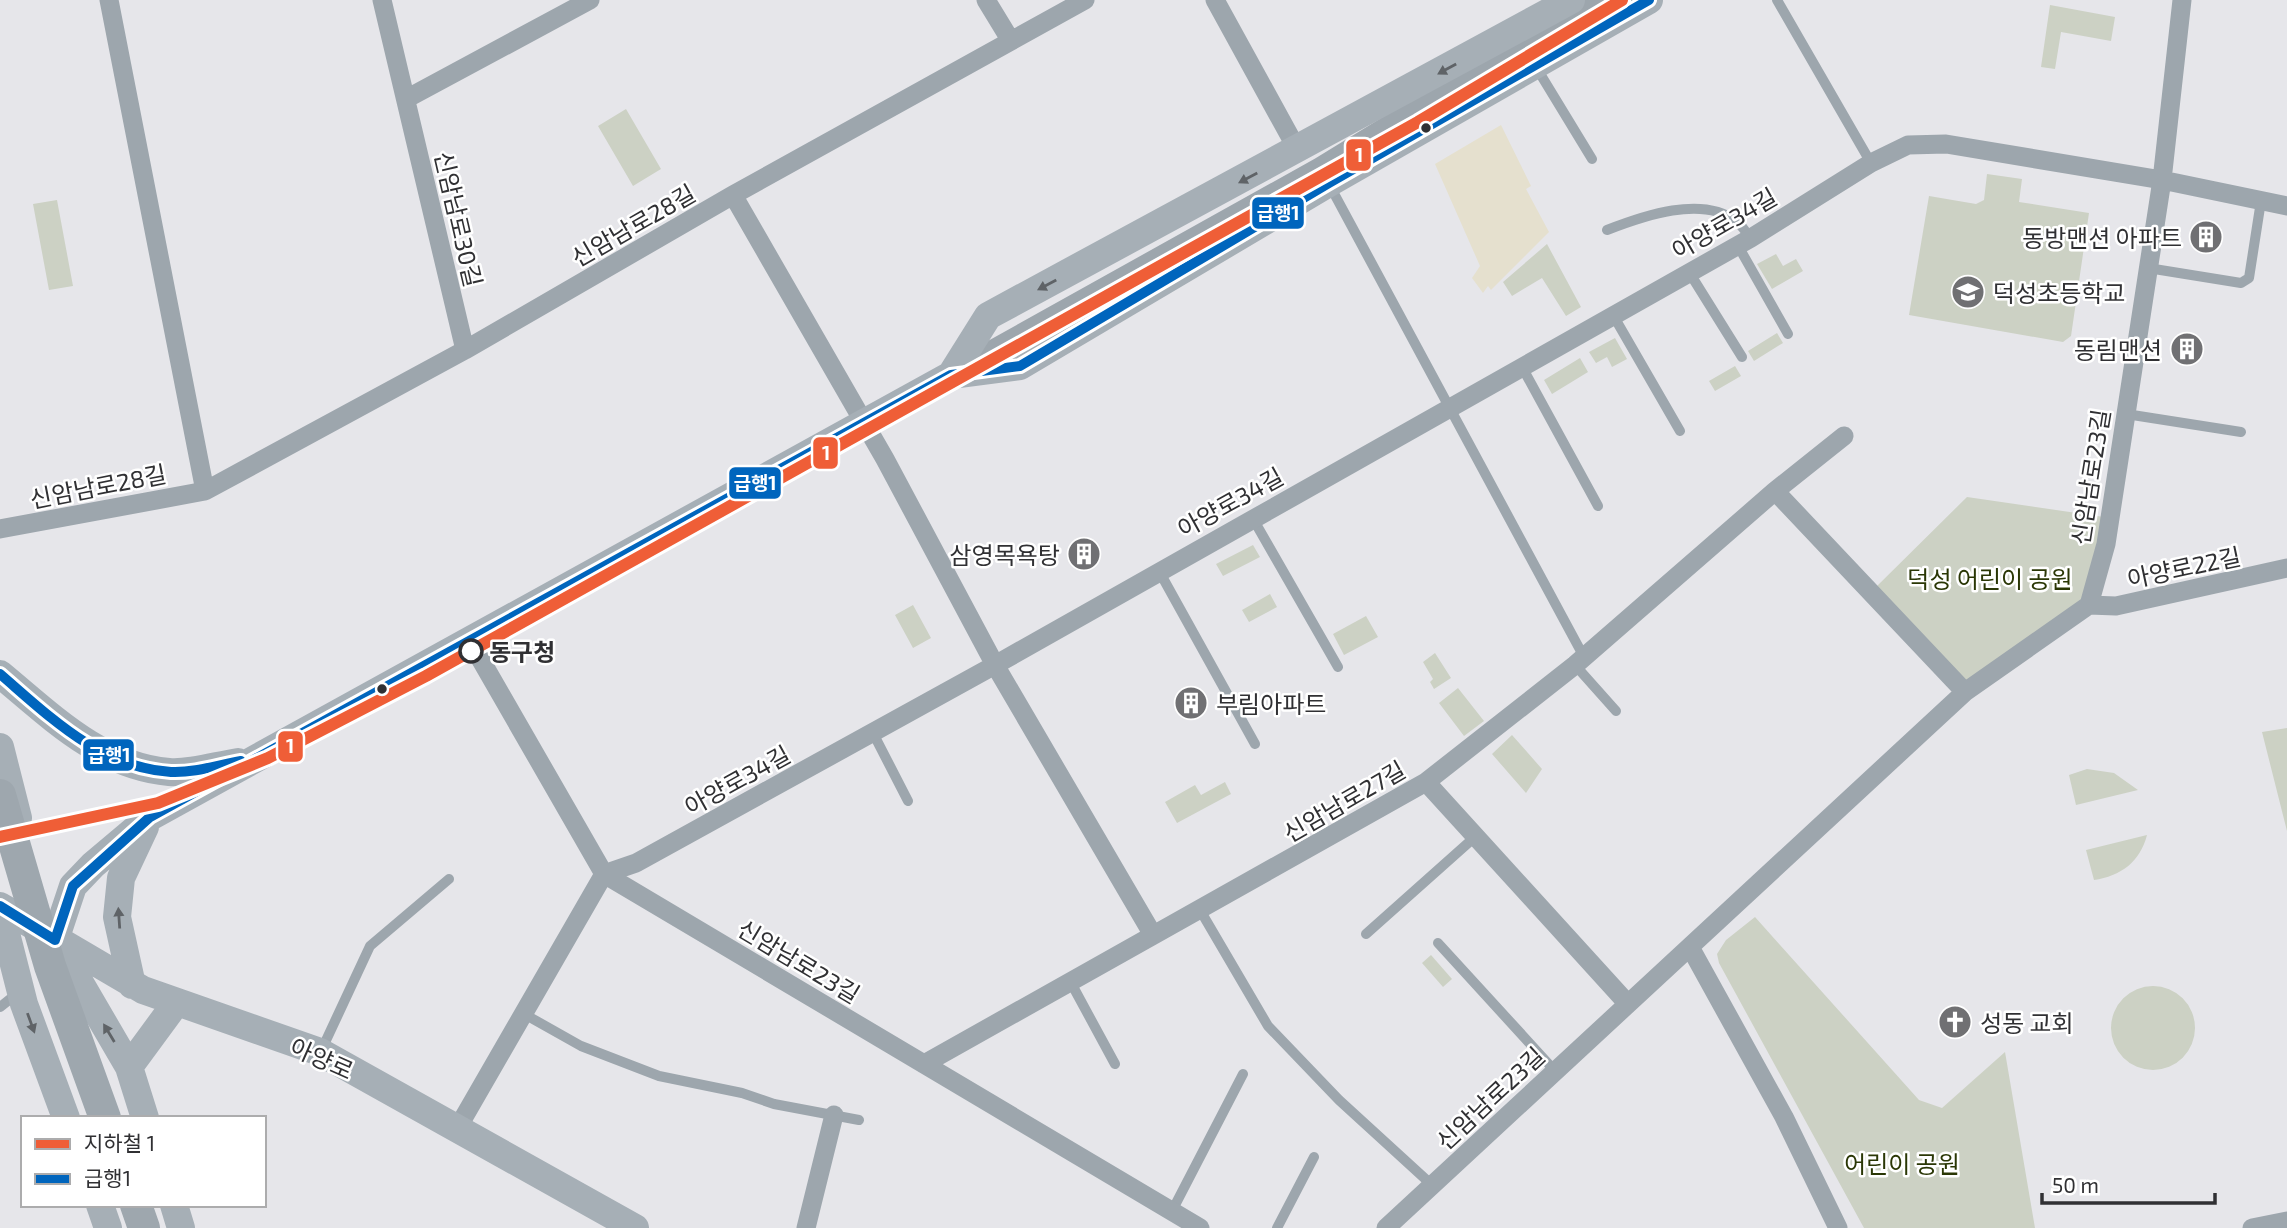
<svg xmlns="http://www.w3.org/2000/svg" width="2287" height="1228" font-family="'Exo 2','Noto Sans KR',sans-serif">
<rect width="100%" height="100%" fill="#e6e6ea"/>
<path fill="#ccd1c4" d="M2050,5l65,12 -4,24 -50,-9 -6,37 -14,-2z
M626,109l35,60 -28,17 -35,-60z
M1987,174l35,5 -3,23 70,11 -18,123 -8,6 -154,-27 20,-119 47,8 8,-4z
M57,200l16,86 -24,4 -16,-86z
M1547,244l34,63 -15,9 -24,-38 -30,18 -9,-14z
M1776,254l7,12 13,-7 7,12 -31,18 -15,-25z
M1777,333l6,10 -29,18 -6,-10z
M1615,338l12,21 -15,8 -5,-10 -11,6 -7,-11z
M1580,358l8,14 -36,22 -8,-14z
M1735,366l6,10 -26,15 -6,-10z
M1967,497l137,20 -19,85 -120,83 -91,-96z
M1253,545l7,12 -37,19 -7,-12z
M1270,594l7,13 -28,15 -7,-12z
M913,605l18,33 -18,10 -18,-33z
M1366,616l12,21 -34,18 -11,-21z
M1435,653l16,25 -17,11 -4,-7 3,-3 -10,-17z
M1458,688l26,33 -20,15 -25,-33z
M2287,728v103l-25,-99z
M1512,735l30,34 -16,24 -34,-39z
M2087,769l27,4 24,17 -62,15 -7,-30z
M1225,782l6,12 -54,29 -12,-21 30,-17 6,10z
M2147,835c-7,27 -26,41 -53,45l-8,-30z
M1755,917l164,183 23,8 63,-56 30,176h-171l-145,-265 -2,-9 9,-14z
M1431,955l21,24 -9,8 -21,-24z
M2111 1028a42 42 0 1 1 84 0a42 42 0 1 1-84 0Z"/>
<path fill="#e5e0ce" d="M1501,125l30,61 -5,3 23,43 -58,58 -3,-4 -5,7 -11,-15 8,-12 -45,-102z"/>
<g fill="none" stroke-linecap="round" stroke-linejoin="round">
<path stroke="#9da6ad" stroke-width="10" d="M1777,0l94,163
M1536,67l56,92
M1330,186l254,471
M1607,230c36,-14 95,-35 129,-9 6,4 10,12 15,17
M1737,244l51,90
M2148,268l93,15 8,-5 12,-77
M1689,272l53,85
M1613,315l67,116
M1522,367l76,139
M2126,414l115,18
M1252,517l86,150
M1159,571l96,173
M1575,665l41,46
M873,733l35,68
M1200,910l68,116 71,74 93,85
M1366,934l110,-98
M1438,943l117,128
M1070,981l45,83
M0,1007l19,-15
M524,1014l57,32 78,30 83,17 32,11 85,16
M322,1049l48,-103 79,-67
M1172,1211l71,-137
M1277,1228l37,-71"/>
<path stroke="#9da6ad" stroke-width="19" d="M109,0l96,491
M382,0l83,350
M986,0l25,41
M1215,0l83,151
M406,99l184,-99
M733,195l152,264 110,206 158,270
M1775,491l190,201
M0,529l205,-38 260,-141 268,-155 352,-195
M2089,605l27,1 171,-38
M470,641l134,233 596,354
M1426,782l202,222
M1690,947l94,170 54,111
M924,1064l502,-282 149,-117 200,-174 69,-55
M457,1129l147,-255 32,-11 359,-198 756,-427 120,-75 37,-18 38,-1 216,36 125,26
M806,1228l28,-113
M1386,1228l579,-536 124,-87 17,-61 56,-364 20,-180
M2252,1228l35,-7"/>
<path stroke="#9da6ad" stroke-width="24" d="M955,373l366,-204 137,-84 148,-85"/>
<path stroke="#a6afb6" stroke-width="28" d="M951,375l37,-59 583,-316
M0,674c51,42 100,92 169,98 21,2 48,-7 69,-10
M0,747l18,71
M0,906l143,84 177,62 315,176
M0,910l24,94 42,114
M55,940l18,-54 20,-21 57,-48 801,-442 69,-9 309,-183 320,-183
M55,940l74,127 16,51
M132,985l-15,-68 4,-39 24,-51
M129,1067l47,-64
M100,1205l8,23
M174,1205l7,23"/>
<path stroke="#9ea7ae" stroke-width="32" d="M136,1205l8,23"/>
<path stroke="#9ea7ae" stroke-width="32" d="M0,795l50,171 55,152"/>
<defs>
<path id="bus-1" d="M0,674c50,43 101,94 171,98 24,1 47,-7 70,-11
M0,906l55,34 18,-54 77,-69 801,-442 69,-9 309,-183 320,-183"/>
</defs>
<use href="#bus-1" stroke="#fff" stroke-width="16"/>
<use href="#bus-1" stroke="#0065bd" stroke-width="10"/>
<defs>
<path id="metro-1" d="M0,837l158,-34 110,-45 158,-82 992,-554 204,-122"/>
</defs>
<use href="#metro-1" stroke="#fff" stroke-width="18"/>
<use href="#metro-1" stroke="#ef5e37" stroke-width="12"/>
</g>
<defs><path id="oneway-solid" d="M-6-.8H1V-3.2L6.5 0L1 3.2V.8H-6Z" transform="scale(1.75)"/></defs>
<g fill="#5f6367">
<use href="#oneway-solid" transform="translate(1447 69) rotate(151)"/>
<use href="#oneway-solid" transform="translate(1248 178) rotate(152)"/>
<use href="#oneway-solid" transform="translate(1047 285) rotate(152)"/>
<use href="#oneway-solid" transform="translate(119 918) rotate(-94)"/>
<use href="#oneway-solid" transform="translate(31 1023) rotate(70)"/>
<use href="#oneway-solid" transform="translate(109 1033) rotate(-121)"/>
</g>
<defs>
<symbol id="building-disc" viewBox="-11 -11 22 22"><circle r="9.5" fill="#707073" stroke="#fff"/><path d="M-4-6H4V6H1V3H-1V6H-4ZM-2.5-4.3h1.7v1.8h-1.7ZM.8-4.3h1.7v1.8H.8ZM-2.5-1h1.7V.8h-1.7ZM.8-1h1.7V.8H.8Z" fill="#fff"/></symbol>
<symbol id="school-disc" viewBox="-11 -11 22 22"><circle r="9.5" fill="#707073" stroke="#fff"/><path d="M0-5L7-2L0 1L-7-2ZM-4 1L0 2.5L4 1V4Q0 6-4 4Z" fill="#fff"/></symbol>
<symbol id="church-disc" viewBox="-11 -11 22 22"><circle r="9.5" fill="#707073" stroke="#fff"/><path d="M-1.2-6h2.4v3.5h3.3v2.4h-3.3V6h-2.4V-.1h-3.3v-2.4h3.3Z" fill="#fff"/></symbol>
</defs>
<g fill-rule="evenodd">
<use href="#building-disc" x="2187" y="218" width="38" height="38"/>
<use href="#school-disc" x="1949" y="273" width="38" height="38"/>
<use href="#building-disc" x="2168" y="330" width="38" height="38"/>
<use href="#building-disc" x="1065" y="535" width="38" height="38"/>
<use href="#building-disc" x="1172" y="684" width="38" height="38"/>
<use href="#church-disc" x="1936" y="1003" width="38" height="38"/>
</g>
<g fill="#303033" stroke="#fff" stroke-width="2.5">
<circle cx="1426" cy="128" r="6"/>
<circle cx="382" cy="689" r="6"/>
</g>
<circle fill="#fff" stroke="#303033" stroke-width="3.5" cx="471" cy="651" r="11"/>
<g text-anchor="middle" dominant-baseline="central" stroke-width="5" stroke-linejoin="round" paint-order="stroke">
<g font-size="24" fill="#303033" stroke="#fff">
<text transform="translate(459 219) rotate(77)">신암남로30길</text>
<text transform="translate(1724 223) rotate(-30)">아양로34길</text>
<text transform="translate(633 225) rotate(-30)">신암남로28길</text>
<text transform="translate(2090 477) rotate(-81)">신암남로23길</text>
<text transform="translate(98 486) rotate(-11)">신암남로28길</text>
<text transform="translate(1230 502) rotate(-29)">아양로34길</text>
<text transform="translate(2184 567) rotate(-12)">아양로22길</text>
<text transform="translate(737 780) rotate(-29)">아양로34길</text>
<text transform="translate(1344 801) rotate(-30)">신암남로27길</text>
<text transform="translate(799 961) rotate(31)">신암남로23길</text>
<text transform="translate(322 1058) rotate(24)">아양로</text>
<text transform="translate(1490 1098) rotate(-43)">신암남로23길</text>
</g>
<g font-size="24" fill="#303033" stroke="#fff" text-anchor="end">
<text x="2182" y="237">동방맨션 아파트</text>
<text x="1993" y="292" text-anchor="start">덕성초등학교</text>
<text x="2162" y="349">동림맨션</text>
<text x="1060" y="554">삼영목욕탕</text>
<text x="1216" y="703" text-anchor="start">부림아파트</text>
<text x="1980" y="1022" text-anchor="start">성동 교회</text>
</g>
<g font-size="24" fill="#2a3705" stroke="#fff">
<text x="1990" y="578">덕성 어린이 공원</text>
<text x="1902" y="1163">어린이 공원</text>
</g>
<g font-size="24" font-weight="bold" fill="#303033" stroke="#fff" text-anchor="start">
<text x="489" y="651">동구청</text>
</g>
</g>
<g stroke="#fff" stroke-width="2.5">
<rect x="1345" y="138" width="27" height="34" rx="7" fill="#ef5e37"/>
<rect x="1251" y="196" width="54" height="34" rx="7" fill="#0065bd"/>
<rect x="812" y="436" width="27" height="34" rx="7" fill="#ef5e37"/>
<rect x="728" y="466" width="54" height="34" rx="7" fill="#0065bd"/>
<rect x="277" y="730" width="27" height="33" rx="7" fill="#ef5e37"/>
<rect x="82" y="738" width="53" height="34" rx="7" fill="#0065bd"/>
</g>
<g font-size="19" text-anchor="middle" font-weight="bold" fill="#fff">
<text x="1359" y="162">1</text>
<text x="1278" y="220">급행1</text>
<text x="826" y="460">1</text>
<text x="755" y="490">급행1</text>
<text x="290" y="753">1</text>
<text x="109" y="762">급행1</text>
</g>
<rect x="21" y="1116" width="245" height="91" fill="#ffffff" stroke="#acacad" stroke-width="2"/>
<rect x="35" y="1139" width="35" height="10" fill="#ef5e37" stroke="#acacad" stroke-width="2"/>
<text x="84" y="1151" font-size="21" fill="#303033">지하철 1</text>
<rect x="35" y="1174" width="35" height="10" fill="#0065bd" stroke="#acacad" stroke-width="2"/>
<text x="84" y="1186" font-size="21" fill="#303033">급행1</text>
<path d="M2042 1193v10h173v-10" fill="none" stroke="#303033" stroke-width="3.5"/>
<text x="2052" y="1193" font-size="21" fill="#303033" stroke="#ffffff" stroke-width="5" paint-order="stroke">50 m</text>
</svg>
